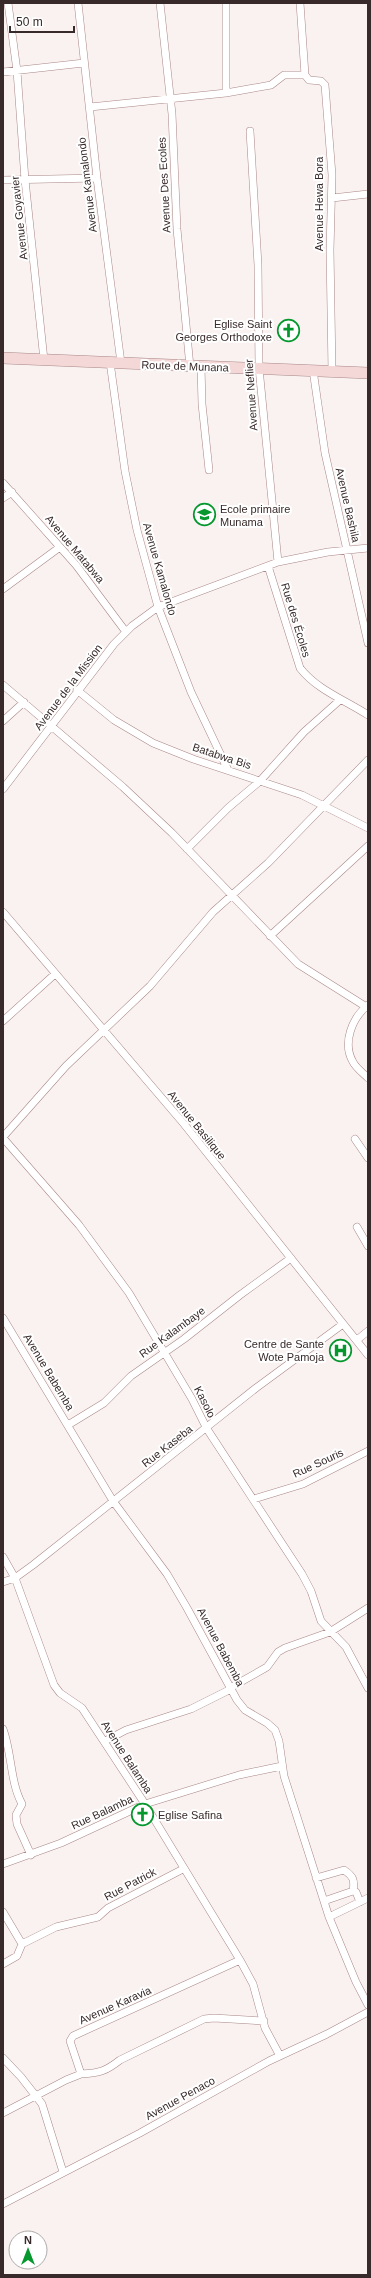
<svg xmlns="http://www.w3.org/2000/svg" width="371" height="2278" font-family="Arial,sans-serif">
<rect width="100%" height="100%" fill="#f9f2f1"/>
<g fill="none" stroke-linecap="round" stroke-linejoin="round">
<defs>
<path id="minor" d="M8,3l9,68 8,109 19,180
M78,3l19,175 24,185
M160,3l12,111 5,115 13,138
M226,3v90
M300,3l5,72 4,5 12,1 4,4 7,90 -2,75 2,121
M3,72l81,-9
M90,107l136,-14 45,-8 13,-10h21
M250,131l8,134 1,103 19,194
M3,180l94,-2
M332,198l36,-4
M110,362l15,109 12,59 21,77 33,85 37,78
M201,367l1,37 7,66
M313,370l12,83 43,190
M3,483l73,82 50,67
M3,498l9,-6
M268,566l32,102c17,22 45,32 68,47
M3,589l57,-42
M3,685l120,102 49,46 126,131 70,44
M77,690l37,30 39,23 40,16 109,36 66,33
M3,721l21,-19
M3,789l111,-145 18,-18 26,-19 120,-45 50,-10 40,-4
M187,849l41,-41 32,-27 44,-49 36,-32
M3,912l181,212 184,231
M270,936l98,-90
M368,1005c-16,13 -26,38 -15,57 3,6 10,11 15,16
M3,1021l52,-47
M3,1137l63,-71 84,-80 63,-74 55,-49 100,-103
M3,1138l76,87 50,68 63,106 15,30 95,145 9,17 10,30 25,26 22,41
M355,1139l13,19
M357,1227l11,19
M3,1318l110,183 54,73 20,34 50,92 8,10 22,13 8,7 4,11 5,35 45,141 27,65 12,23
M357,1340l11,-9
M68,1425l36,-22 27,-27 53,-37 56,-44 51,-37
M254,1499l49,-15 65,-33
M3,1557l12,21 39,107 6,8 22,15 63,96 95,156 13,24 12,44 15,28
M3,1582l12,-4 18,-13 223,-177 87,-64
M230,1688l37,-21 11,-15 7,-4 45,-16 38,-24
M3,1729c9,24 7,53 19,75l-6,11 1,9 14,31
M105,1741l21,-11 65,-21 40,-20
M3,1864l58,-21 84,-39 94,-29 43,-9
M316,1878l28,-8c9,6 11,10 9,21
M324,1901l29,-10 3,1 4,10
M3,1912l19,32 -5,12 -14,8
M329,1917l39,-19
M22,1944l34,-17 42,-10 10,-9 75,-39
M3,2058l18,19 21,27 21,68
M81,2074c19,-1 25,-3 39,-14l84,-41 10,-1 50,3
M3,2113l63,-33 15,-6 -11,-33 3,-5 167,-76
M3,2204l137,-71 129,-72 58,-27 41,-22"/>
<path id="secondary" d="M3,358l365,15"/>
</defs>
<use href="#minor" stroke="#a98786" stroke-width="8"/>
<use href="#secondary" stroke="#a98786" stroke-width="12"/>
<use href="#minor" stroke="#fff" stroke-width="7"/>
<use href="#secondary" stroke="#f4d8d8" stroke-width="11"/>
</g>
<defs>
<symbol id="church-ring" viewBox="-11 -11 22 22"><circle r="9.5" fill="#fff" stroke="#06972f" stroke-width="1.5"/><path d="M-1.2-6h2.4v3.5h3.3v2.4h-3.3V6h-2.4V-.1h-3.3v-2.4h3.3Z" fill="#06972f"/></symbol>
<symbol id="school-ring" viewBox="-11 -11 22 22"><circle r="9.5" fill="#fff" stroke="#06972f" stroke-width="1.5"/><path d="M0-5L7-2L0 1L-7-2ZM-4 1L0 2.5L4 1V4Q0 6-4 4Z" fill="#06972f"/></symbol>
<symbol id="hospital-ring" viewBox="-11 -11 22 22"><circle r="9.5" fill="#fff" stroke="#06972f" stroke-width="1.5"/><path d="M-5-5h3v3.5h4V-5h3V5h-3V1.5h-4V5h-3Z" fill="#06972f"/></symbol>
</defs>
<g fill-rule="evenodd">
<use href="#church-ring" x="276" y="318" width="25" height="25"/>
<use href="#school-ring" x="192" y="502" width="25" height="25"/>
<use href="#hospital-ring" x="328" y="1338" width="25" height="25"/>
<use href="#church-ring" x="130" y="1802" width="25" height="25"/>
</g>
<g text-anchor="middle" dominant-baseline="central" stroke-width="4" stroke-linejoin="round" paint-order="stroke">
<g font-size="11" fill="#382a2a" stroke="#fff">
<text transform="translate(87 185) rotate(-97)">Avenue Kamalondo</text>
<text transform="translate(164 185) rotate(-93)">Avenue Des Ecoles</text>
<text transform="translate(319 204) rotate(-90)">Avenue Hewa Bora</text>
<text transform="translate(19 218) rotate(-96)">Avenue Goyavier</text>
<text transform="translate(185 366) rotate(2)">Route de Munana</text>
<text transform="translate(251 395) rotate(-94)">Avenue Neflier</text>
<text transform="translate(348 505) rotate(77)">Avenue Bashila</text>
<text transform="translate(75 549) rotate(50)">Avenue Matabwa</text>
<text transform="translate(160 569) rotate(74)">Avenue Kamalondo</text>
<text transform="translate(296 620) rotate(73)">Rue des Écoles</text>
<text transform="translate(68 687) rotate(-53)">Avenue de la Mission</text>
<text transform="translate(222 756) rotate(18)">Batabwa Bis</text>
<text transform="translate(197 1125) rotate(51)">Avenue Basilique</text>
<text transform="translate(172 1332) rotate(-36)">Rue Kalambaye</text>
<text transform="translate(49 1372) rotate(59)">Avenue Babemba</text>
<text transform="translate(205 1402) rotate(63)">Kasolo</text>
<text transform="translate(167 1446) rotate(-38)">Rue Kaseba</text>
<text transform="translate(318 1463) rotate(-25)">Rue Souris</text>
<text transform="translate(221 1647) rotate(62)">Avenue Babemba</text>
<text transform="translate(127 1757) rotate(57)">Avenue Balamba</text>
<text transform="translate(102 1812) rotate(-25)">Rue Balamba</text>
<text transform="translate(130 1884) rotate(-28)">Rue Patrick</text>
<text transform="translate(115 2005) rotate(-24)">Avenue Karavia</text>
<text transform="translate(180 2098) rotate(-29)">Avenue Penaco</text>
</g>
<g font-size="11" fill="#382a2a" stroke="#fff" text-anchor="end">
<text x="272" y="324">Eglise Saint<tspan x="272" dy="13">Georges Orthodoxe</tspan></text>
<text x="220" y="509" text-anchor="start">Ecole primaire<tspan x="220" dy="13">Munama</tspan></text>
<text x="324" y="1344">Centre de Sante<tspan x="324" dy="13">Wote Pamoja</tspan></text>
<text x="158" y="1815" text-anchor="start">Eglise Safina</text>
</g>
</g>
<rect width="371" height="2278" fill="none" stroke="#382a2a" stroke-width="8"/>
<g transform="translate(28 2250)"><circle r="19" fill="#ffffff" stroke="#afaaaa"/>
<path d="M0-3L7 15L0 10L-7 15Z" fill="#06972f"/>
<text y="-6" font-size="11" font-weight="bold" text-anchor="middle" fill="#382a2a">N</text>
</g>
<path d="M10 26v6h64v-6" fill="none" stroke="#382a2a" stroke-width="2"/>
<text x="16" y="26" font-size="12" fill="#382a2a" stroke="#ffffff" stroke-width="3" paint-order="stroke">50 m</text>
</svg>
